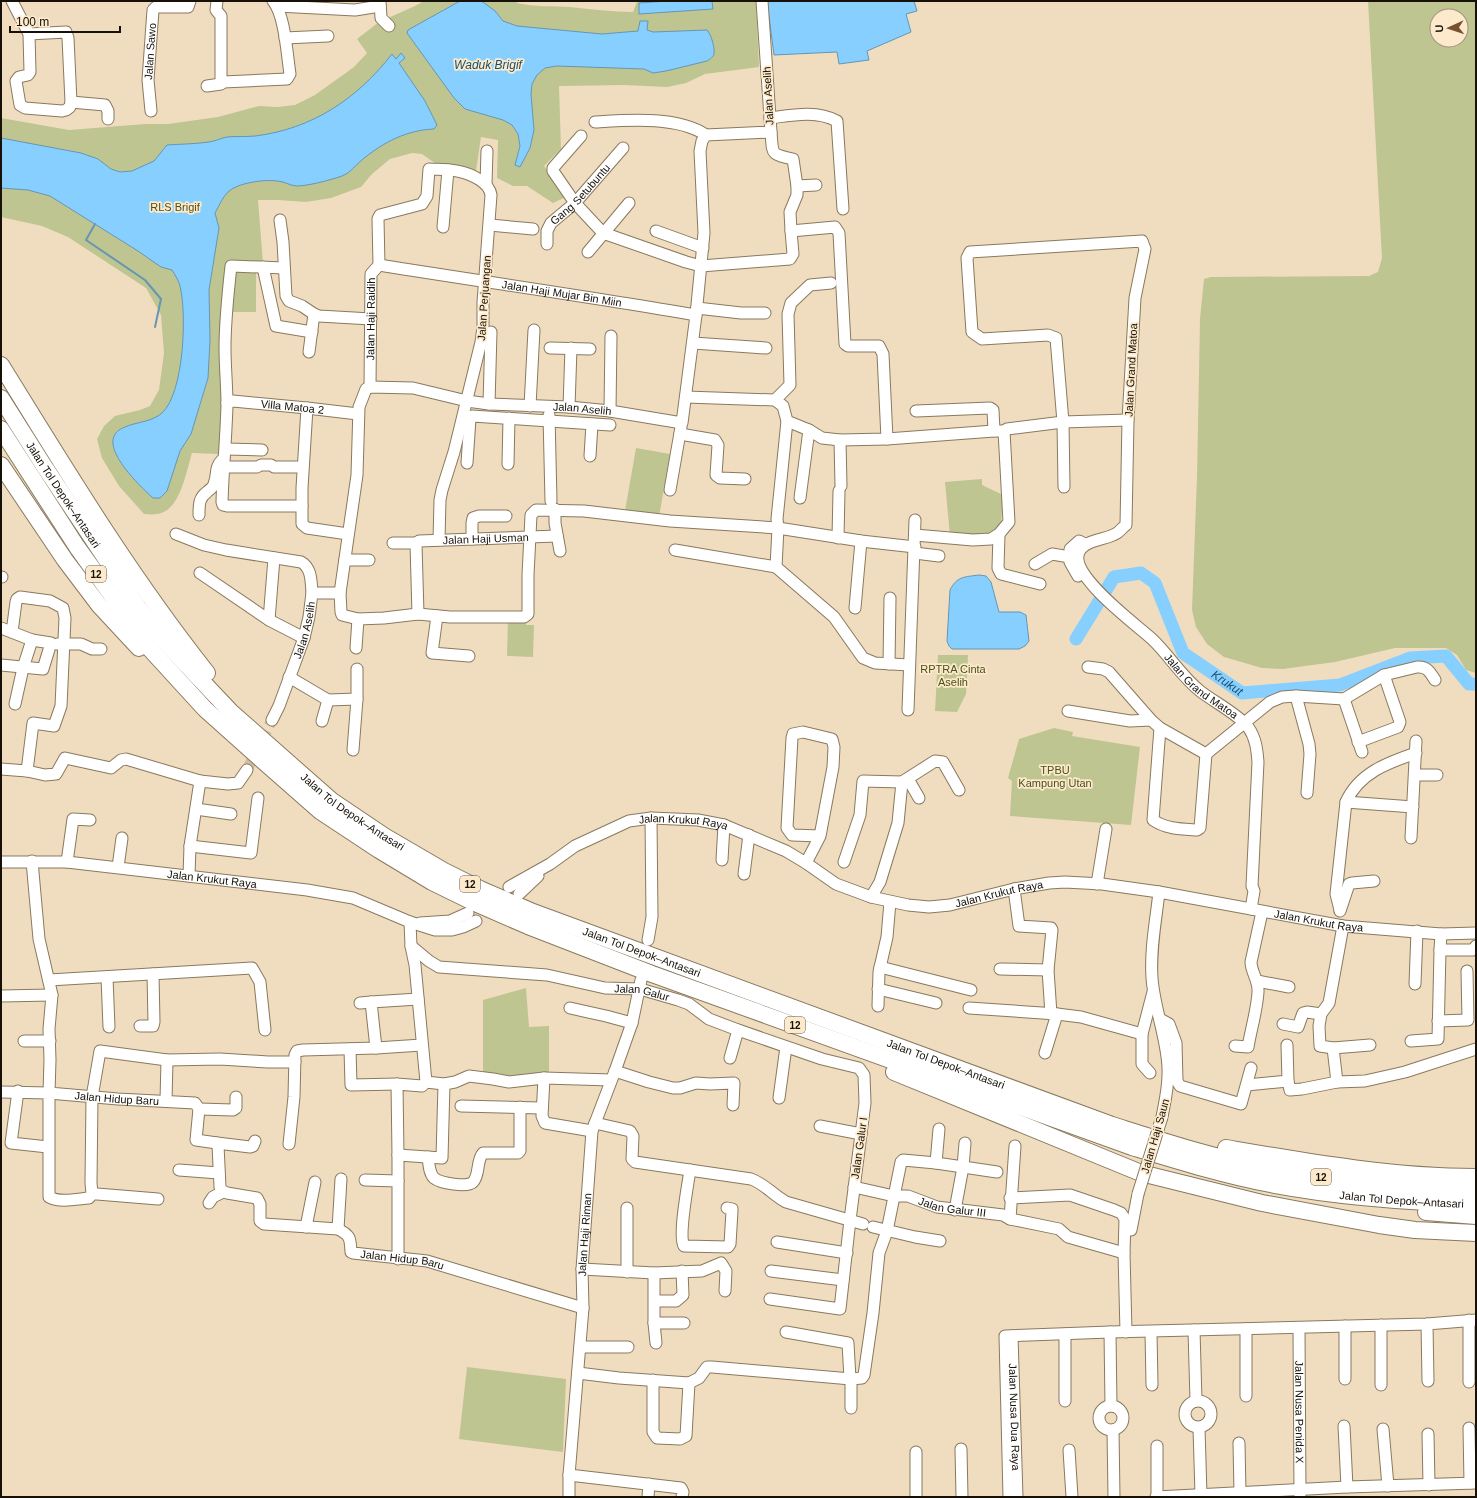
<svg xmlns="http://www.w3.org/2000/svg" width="1477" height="1498" font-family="Arial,sans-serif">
<rect width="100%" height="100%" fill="#f0ddbf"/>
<path fill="#bec591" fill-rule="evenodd" d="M424,1h92l1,2c18,4 36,3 53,4 21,2 42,5 63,5l4,-10 119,-1 3,66 -54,7 -19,9 -19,4 -43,-2 -65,1 2,63 -17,17 24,30 -15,7 -26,-17h-14l-16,-8 1,-38 -17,-3 -5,34 -37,-5 -17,-12 -10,-1 -22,6 -18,15 -11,13 -30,11 -25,4 -28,-2h-20l5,63 -7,2v47h-31l-3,138 -4,4 -26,-1c-6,19 -12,59 -35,61 -4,1 -9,0 -13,0l-25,-28 -17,-28 -5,-19 7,-13 11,-10 25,-6 10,-4 9,-16 5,-37 -3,-38 -15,-27 -78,-51 -26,-11 -41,-9v-99l68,12 76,-6h23l50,-7 41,-11 19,1 17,-2 20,-10 39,-28 13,-14 -10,-14 22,-17 36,-16z
M1368,1h108v672l-10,-3 -9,-15 -11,-7h-51l-60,14 -52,7 -21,-1 -38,-11 -17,-13 -11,-17 -4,-17 5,-133 3,-158 4,-40 7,-2 158,-1 9,-4 4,-14zM1437,16h24v24h-24z
M636,448l34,6 -11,63 -34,-6z
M982,479v6l21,10 -3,44 -50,-3 -5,-54z
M508,619l18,1v5h8l-1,32 -26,-1z
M938,655h30l-2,39 -9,18 -22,-1z
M1054,728l19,4 -1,4 68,11 -9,78 -121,-9 2,-35 -4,-3 11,-39z
M526,988l3,39 20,-1v60l-22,-1 -44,-8v-77z
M467,1367l99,12 -3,73 -104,-13z"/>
<path fill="#87cfff" stroke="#6596b4" d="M460,1h20l3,1 12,9 8,10 14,5 85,8 36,-3 2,-10h8l-1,9 6,2 54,-2c4,4 8,18 7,23 0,4 -4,6 -7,8l-41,10 -13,2 -9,-4 -87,-3 -12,2 -8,7 -5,9 -1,10 3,36 -4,18 -10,19 -5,-2 5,-19 -2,-12 -6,-9 -9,-5 -38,-11 -11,-11 -47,-65 1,-3z
M667,1h45l1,8 -74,5v-11z
M767,1h147l3,10 -11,3 5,18 -44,19 2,9 -30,4 -2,-12 -63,3z
M401,53l4,5 -6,5 26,38 12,24 -3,4c-27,1 -50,13 -71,30 -11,9 -12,15 -27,19 -10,3 -29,8 -39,8 -7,0 -13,-5 -20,-5 -13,-2 -40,2 -49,11 -6,6 -9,14 -13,21l4,15 -10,62 1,50 -2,38 -17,56 -11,17 -13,40 -7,7h-7c-12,-11 -63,-58 -28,-71 11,-5 27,-5 37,-14 22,-20 25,-99 18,-127 -1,-5 -5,-11 -8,-16l-11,-3 -23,-16 -88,-55 -22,-6 -27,-2v-50l80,15 17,6 13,10 9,3 12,-1 22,-10 13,-16c14,-1 28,-1 42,-3 7,-1 12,-4 18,-5 9,-1 19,0 28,-1 57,-7 102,-37 137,-82l4,5z
M979,575l7,1 5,6 8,30h21l6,3 3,26 -4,5 -6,3h-67l-3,-3 -2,-5 3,-51c7,-14 15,-13 29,-15z"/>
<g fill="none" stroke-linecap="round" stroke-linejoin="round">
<path stroke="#6596b4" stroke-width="2" d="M95,224l-9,16 59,40 16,19 -6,28"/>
<path stroke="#87cfff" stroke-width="13" id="s1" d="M1076,639l38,-62 27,-4 14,10 28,70 59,40 98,-8 70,-27 36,-2 23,28h7"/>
<path stroke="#cfbea3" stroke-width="11" stroke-dasharray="11 5.5" stroke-linecap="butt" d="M247,770l25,-50"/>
<defs>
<g id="minor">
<path d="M12,1l17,33 37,-2 2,6 3,64 -1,5 -4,3 -4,1 -37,-3 -5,-3 -4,-24 3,-4 9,-2 2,-3 -1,-38"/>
<path d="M217,1l-1,9 5,6v63l2,3 64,-3 3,-5c-3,-19 -5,-59 -17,-73"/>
<path d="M380,1l1,17 8,8"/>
<path d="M277,6l78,4 25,-4"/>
<path d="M285,38l43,-2"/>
<path d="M207,86l14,-2 2,-2"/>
<path d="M71,102l34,3 3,6v8"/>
<path id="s2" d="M151,111l-3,-31 5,-70 3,-3h32l2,-6"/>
<path d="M770,118c23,-3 46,-8 67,3l6,88"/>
<path d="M595,122c34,-2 82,-6 111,13"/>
<path d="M771,132c2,23 -1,22 22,27l4,27 19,-1"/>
<path d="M581,136l-28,32v3l22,32 28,30 83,29 15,4 89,-7 3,-5 -2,-23"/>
<path d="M486,184l1,-33"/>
<path d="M797,186v9l-7,17 1,19 44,-4 4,6 6,111 3,2h31l4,8 4,85"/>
<path d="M280,220l3,22 3,54 3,5 13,5 12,8 5,2 52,3"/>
<path d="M490,225l43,4"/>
<path d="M443,227l5,-57"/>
<path d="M656,231l47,17"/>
<path id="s3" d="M547,244v-13l4,-8 24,-20 48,-55"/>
<path d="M588,252l41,-49"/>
<path id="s4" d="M379,265c106,17 212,32 317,50"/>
<path d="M263,267l13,59 36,6"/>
<path d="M284,268l-53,-2c-3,27 -6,54 -6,82 0,19 2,38 2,57 -1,33 -4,65 -5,97l1,3 4,1h75"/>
<path d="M697,308l44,5h24"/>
<path d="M693,343l73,5"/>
<path d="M550,348l40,1"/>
<path d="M309,352l5,-38"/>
<path id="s5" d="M370,387l1,-113 8,-9 -1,-46 2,-4 42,-11 5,-8 2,-27c20,1 34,0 51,11 6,4 10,8 11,15l-8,107v25l-2,15 -27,110 -12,38 -2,10 -1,40"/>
<path d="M686,397l89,3 8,6 4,15 22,9 13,8 18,2 47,-1 107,-8h10l3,-2 56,-7 65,-2"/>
<path d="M775,400l15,-15 -2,-71 3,-11 19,-18 21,-2"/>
<path id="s6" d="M227,403l6,-2 74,7 51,6"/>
<path d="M489,404l2,-72"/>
<path d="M530,406l4,-76"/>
<path d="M569,407l2,-59"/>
<path d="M307,408l-5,80v36l5,4 41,6"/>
<path d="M610,411l1,-75"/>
<path d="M916,411l74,-3 3,2 1,21"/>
<path d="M549,415l2,86"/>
<path d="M680,434l35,6 3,5 -2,30 4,3 25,1"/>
<path d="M840,440l1,46"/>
<path d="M226,449l36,1"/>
<path d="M590,456l2,-32"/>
<path d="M467,463l3,-44 2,-3 138,9"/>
<path d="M508,464l1,-46"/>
<path d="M261,465h10l3,2h29"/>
<path d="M223,467h34"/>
<path id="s7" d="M1064,487l-1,-65 -7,-84 -8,-3 -66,4 -10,-7 -5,-74 3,-6 172,-11 3,8 -10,49 -7,122 -2,105c-3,2 -6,6 -9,8 -10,7 -32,6 -38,19 -11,23 58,73 73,87 17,16 29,37 48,52 14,11 38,23 48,36 8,11 9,23 10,35l-6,124 2,5 -3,18"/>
<path d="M670,490l11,-63"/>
<path d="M800,498l9,-68"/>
<path d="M555,509v14l5,28"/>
<path d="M199,515c0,-11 0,-17 8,-23 3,-3 6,-4 7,-8 4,-9 0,-16 8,-24"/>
<path d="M176,534l28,11 22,5 75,12c11,6 10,20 11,31"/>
<path d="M999,534l-1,34 3,6 39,10"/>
<path d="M915,535l58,5 18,-1 8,-5 10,-12 -5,-91"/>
<path d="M838,538l1,-47"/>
<path d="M472,539v-16l1,-5 6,-2h27"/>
<path d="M393,543h24"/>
<path d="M675,550l101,17 2,-39 -1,-9 10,-98"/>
<path d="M915,553l24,3"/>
<path d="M345,560h24"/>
<path d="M1035,564l17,-10 18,3"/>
<path d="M776,567l58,50 29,41 12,5 34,2"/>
<path d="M200,573l69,47 35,18"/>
<path d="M1078,576l-8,-14v-13l9,-8 6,3"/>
<path d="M1,577h1"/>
<path d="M340,593l1,19 1,3 16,4 26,-1 34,-4 32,3h74l4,-3v-39l3,-60 5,-5 48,1 86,10 108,7 83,13 54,6"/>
<path d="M855,608l6,-67"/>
<path id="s8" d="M418,614l-2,-70 3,-3 138,-5"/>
<path d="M437,616l-5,37 37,3"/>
<path d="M269,620l5,-62"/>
<path d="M1,628l31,12 19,3 -8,26 -42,-4"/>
<path d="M12,632l4,-30 1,-3 3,-2 30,4 13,7 2,10 -4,88 -7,20 -21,-3 -6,48"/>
<path d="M57,644h24l11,5h9"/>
<path d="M356,648l2,-29"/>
<path d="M889,664l1,-66"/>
<path d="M1088,667l15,2 6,3 42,48 9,8 46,26 64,-52 12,-5 14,-1 48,3 40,-24 33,-8c10,-1 13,5 18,13"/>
<path d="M289,677l39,23 -6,21"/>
<path d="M1296,696l13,48 1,10 -3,39"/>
<path d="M1344,699l18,53"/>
<path d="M328,700l29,-1v-30"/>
<path d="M15,704l8,-36 9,-28"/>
<path d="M908,710l7,-190"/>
<path d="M1068,711l62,10 21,-1"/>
<path id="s9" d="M272,720l7,-14 25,-68 5,-21 3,-24h28l17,-118 2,-68 7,-18 4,-2 43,1 54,13 22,3 80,3 41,4 72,12 14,-108 8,-82 -4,-82 2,-10 4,-6 65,-3 -9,-131"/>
<path d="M1160,728l-7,92c13,9 29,9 44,10l3,-2 6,-74"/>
<path d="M1358,742l40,-15 2,-5 -16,-47"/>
<path d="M353,750l4,-51"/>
<path d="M1,769l26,2 18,4 11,-1 9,-16 46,10 10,-8 5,-1 74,22"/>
<path d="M1415,775h22"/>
<path d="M908,779l11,19"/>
<path d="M1346,802l67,5"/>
<path d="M196,809l35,5"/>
<path d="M1411,838l5,-97"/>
<path d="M190,846l61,7 7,-55"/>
<path d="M722,860l2,-35"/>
<path id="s10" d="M32,861l7,78 13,56 -3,34 1,31 -1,33 69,6 77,4 4,6 -3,31 21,3 1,2 2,42 1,3 6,3 30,5 3,6v17l4,3 74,5c13,7 12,9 13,23l2,1 74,8 156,47"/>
<path id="s11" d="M1,862h66l240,28 46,8 57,24 25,8h17l11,-3 13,-6"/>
<path d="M67,862l6,-43 17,1"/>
<path d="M844,862l16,-47 3,-34 39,1 33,-21 8,1 16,28"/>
<path d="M806,863l14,-27 13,-69 1,-20 -2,-8 -29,-7 -10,2 -1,4 -5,90 5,7 28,1"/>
<path d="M118,867l4,-29"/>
<path d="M744,874l5,-39"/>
<path d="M189,876l1,-30 10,-65 28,3 10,-1 9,-13"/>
<path d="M1097,884l9,-55"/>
<path id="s12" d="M509,887l41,-23 25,-18 54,-25 22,-3 47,2 26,5 62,26 20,12 30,21 35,13 37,8 21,2 21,-2 64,-16 35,-6 16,-1 37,2 57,8 184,34 98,8 35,-1"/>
<path d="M1014,889l5,37 32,2 1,2 -4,40 3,44"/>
<path d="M1159,892c-3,28 -9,57 -7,86 2,30 15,60 16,90 1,17 -3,33 -6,49"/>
<path d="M519,894l19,-18"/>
<path d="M871,897l9,-15 18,-59 4,-41"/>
<path d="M1340,910l-4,-16 10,-92c13,-29 41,-39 70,-49"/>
<path d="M1340,911l9,-27 3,-1 22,-2"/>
<path d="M420,923l30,-2 18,-8"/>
<path d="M1343,926l-14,77 -8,11 -2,12 1,20 13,2 37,-3"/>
<path d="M648,940l4,-23 -1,-99"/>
<path id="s13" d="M411,946l18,15 10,6 108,8 58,13 35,1 38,11 11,4 20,15 29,11 84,29 37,9 5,7 1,28 -15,117 -10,89 -70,-10"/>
<path d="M1440,950h33l3,-4"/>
<path d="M880,967l91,23"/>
<path d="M1000,969l48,1"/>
<path d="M107,977l2,50"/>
<path d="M49,980l203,-12 8,14 5,48"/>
<path d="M1257,981l32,6"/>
<path d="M1415,984l2,-53"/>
<path d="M878,989l58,14"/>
<path d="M1,996l51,-1"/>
<path d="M360,1003l11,-1"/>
<path d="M878,1006l1,-34 8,-35 3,-35"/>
<path d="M570,1008l36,8 26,7"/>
<path d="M969,1008l88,6 24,3 61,17"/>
<path d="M1160,1019l9,5 7,19 1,38 3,5 61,18 10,-36"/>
<path d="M1438,1021l30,-1 -1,-49"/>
<path d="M1283,1024l15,3 5,-14 4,-1 14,2"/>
<path d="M140,1026h13l1,-4 -1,-48"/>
<path d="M24,1041h26"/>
<path d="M1411,1041l27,-2 2,-89 1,-16"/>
<path d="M1235,1046l13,1c3,-18 9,-37 10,-55 1,-11 -7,-20 -7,-30l11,-50"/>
<path d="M376,1048l-5,-46 47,-3"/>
<path d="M1333,1048l4,34 28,-1 40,-9 71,-23"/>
<path d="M350,1049l1,36 46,-1"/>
<path d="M1045,1053l12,-39"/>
<path d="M730,1058l8,-28"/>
<path d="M615,1071l34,11 24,6h7l16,-5 14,1 24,-1 -1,22"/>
<path d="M1150,1073l-8,-9v-30l11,-42"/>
<path d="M544,1078l-2,38 3,7 47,8"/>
<path d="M1288,1081l2,9 12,-1 35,-7"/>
<path d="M426,1082l18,2 11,-2 14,-6 24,3 16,3 35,-4 67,2"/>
<path d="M1247,1085l41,-4 -1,-36"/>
<path d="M18,1091l-7,52 37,4"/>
<path d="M1,1092l48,1v104c11,6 28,2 40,1l3,-4h5l61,5"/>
<path d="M779,1098l7,-51"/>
<path d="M166,1101l1,-41"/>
<path d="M461,1106l81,2"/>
<path d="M199,1109l34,1 3,-2v-11"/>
<path d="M595,1123l35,8 3,5 -1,23 3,3 116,17c14,5 22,16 35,23l77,22"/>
<path d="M820,1126l41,8"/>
<path d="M939,1129l-3,34 61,9"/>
<path d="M217,1143l33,4 3,-1 2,-5"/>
<path d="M289,1144l5,-47 1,-42 2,-4 6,-1 73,-2 46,-3"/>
<path d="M398,1155l44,3 2,-74"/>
<path d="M428,1157c1,7 1,16 6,21 6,5 34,10 39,4 7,-7 3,-21 10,-29h35l2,-2v-44"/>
<path d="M179,1170l40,3"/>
<path d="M690,1170c-2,14 -12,66 -6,76l44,1 2,-3 2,-33v-2l-5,-1"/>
<path d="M365,1180l33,1"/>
<path id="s14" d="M854,1187l40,9h14l29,11 66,8 7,4 49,10 9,8 56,16"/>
<path d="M92,1194l-1,-11 1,-86 8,-46 67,9 53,-1 48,3h27"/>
<path d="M1010,1198l60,-3 44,15 7,3 4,6 -1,34 2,79"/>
<path d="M209,1203l4,-6 10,-5"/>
<path d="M627,1208v64"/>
<path d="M955,1210l8,-43 2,-24"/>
<path d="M1010,1219l5,-73"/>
<path d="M306,1227l9,-45"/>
<path d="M873,1227l42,10 25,4"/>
<path d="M338,1229l3,-50"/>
<path d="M1131,1230l7,-36"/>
<path d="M777,1242l70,11"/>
<path d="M398,1259v-104l-1,-71 25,2 4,-4 -11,-117 -4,-19 -1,-24"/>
<path d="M582,1269l72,4 48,-2 19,-8 5,8 -1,20"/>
<path d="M771,1271l72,9"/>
<path d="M654,1273v50l2,20"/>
<path d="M655,1301h21l7,-6 -1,-24"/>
<path d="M1469,1320v62"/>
<path d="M654,1323h30"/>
<path d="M1427,1324l1,57"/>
<path d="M1381,1325v60"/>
<path id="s15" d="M1299,1328l1,168"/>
<path d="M1246,1329v67"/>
<path d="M1194,1330l2,71"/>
<path d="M786,1332l62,11 2,36"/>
<path d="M1110,1332l1,74"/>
<path d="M1151,1332l1,53"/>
<path d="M1065,1334v67"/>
<path id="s16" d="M1012,1336l5,161"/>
<path d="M580,1347h48"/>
<path d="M578,1373l41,5 70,5"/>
<path d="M1345,1379v-53"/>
<path d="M653,1380v52l4,6 23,1 6,-3 3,-53"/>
<path d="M689,1383l10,-5 8,-11h5l139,12 11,-1 2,-3 9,-62 6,-60 8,-22 14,-69 2,-2 33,3"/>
<circle cx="1198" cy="1414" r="13"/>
<circle cx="1111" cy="1418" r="12"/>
<path d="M851,1408v-29"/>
<path d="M1344,1426l3,61"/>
<path d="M1199,1428l2,67"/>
<path d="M1469,1428l1,55"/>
<path d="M1383,1429l5,57"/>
<path d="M1113,1430l1,67"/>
<path d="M1428,1434l1,51"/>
<path d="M1239,1443l1,50"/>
<path d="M1157,1446v51"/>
<path d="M961,1449l1,48"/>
<path d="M1069,1450l3,47"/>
<path d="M569,1475l112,13 2,4 -1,5"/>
<path id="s17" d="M569,1497v-22l14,-167 -1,-39 10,-138 23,-60 17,-48 9,-43"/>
<path d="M648,1497l1,-13"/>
<path d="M916,1497v-45"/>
<path d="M1009,1497l-4,-161 105,-4 317,-8 49,-4"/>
<path d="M1156,1497l191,-10 129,-4"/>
</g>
<g id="highway">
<path d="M1,365c65,105 129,211 206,308"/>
<path id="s18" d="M1,398l43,68 94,141 24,32 69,73 101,89 52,35 60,35 36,18 53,23 579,213c54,17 109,35 164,45 67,12 133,17 200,19"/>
<path id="s19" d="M1,429l76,118 74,103 54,59 57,51 58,51 59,39 53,32 43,21 53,23 124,48 480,173c46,14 91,28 138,37 68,13 137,18 206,20"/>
<path d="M1,465l64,95 34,45 40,43"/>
<path d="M894,1072l247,101 121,30 117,22 36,5 61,3"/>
<path d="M1226,1148c82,14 166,29 250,29"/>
<path d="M1426,1212l50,4"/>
</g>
</defs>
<use href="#minor" stroke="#89795e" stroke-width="13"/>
<use href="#highway" stroke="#89795e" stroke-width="18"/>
<use href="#minor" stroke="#fff" stroke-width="11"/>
<use href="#highway" stroke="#fff" stroke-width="16"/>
<defs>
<path id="minor-bridge" d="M1138,1194l24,-77"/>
</defs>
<use href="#minor-bridge" stroke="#89795e" stroke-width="13" stroke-linecap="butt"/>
<use href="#minor-bridge" stroke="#fff" stroke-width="11"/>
</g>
<g text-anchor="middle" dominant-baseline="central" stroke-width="3.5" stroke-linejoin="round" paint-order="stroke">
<g fill="#fdeacc" stroke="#5b5141" stroke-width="1">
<rect x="86" y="566" width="20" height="16" rx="3"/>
<rect x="460" y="876" width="20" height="16" rx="3"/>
<rect x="785" y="1017" width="20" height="16" rx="3"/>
<rect x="1311" y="1169" width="20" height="16" rx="3"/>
</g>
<g font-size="10" font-weight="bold" fill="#161006">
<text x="96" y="574">12</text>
<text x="470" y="884">12</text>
<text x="795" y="1025">12</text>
<text x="1321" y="1177">12</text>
</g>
<g font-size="11" fill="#161006" stroke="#fdeacc">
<text stroke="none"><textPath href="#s2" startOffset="60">Jalan Sawo</textPath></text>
<text transform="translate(768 96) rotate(-93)">Jalan Aselih</text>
<text stroke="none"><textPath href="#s3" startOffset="63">Gang Setubuntu</textPath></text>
<text stroke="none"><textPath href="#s4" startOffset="185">Jalan Haji Mujar Bin Miin</textPath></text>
<text transform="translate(484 298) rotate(-86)">Jalan Perjuangan</text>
<text stroke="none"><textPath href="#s5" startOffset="68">Jalan Haji Raidih</textPath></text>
<text transform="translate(1131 370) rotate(-87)">Jalan Grand Matoa</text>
<text stroke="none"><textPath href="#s6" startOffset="66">Villa Matoa 2</textPath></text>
<text stroke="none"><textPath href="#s9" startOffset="587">Jalan Aselih</textPath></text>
<text stroke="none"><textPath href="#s18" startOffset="115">Jalan Tol Depok–Antasari</textPath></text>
<text stroke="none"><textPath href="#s8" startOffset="141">Jalan Haji Usman</textPath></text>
<text stroke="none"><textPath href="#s9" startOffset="96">Jalan Aselih</textPath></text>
<text stroke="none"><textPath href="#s7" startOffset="1017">Jalan Grand Matoa</textPath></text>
<text stroke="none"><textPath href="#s18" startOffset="548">Jalan Tol Depok–Antasari</textPath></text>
<text stroke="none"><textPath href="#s12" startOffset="192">Jalan Krukut Raya</textPath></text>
<text stroke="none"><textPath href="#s11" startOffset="212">Jalan Krukut Raya</textPath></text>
<text stroke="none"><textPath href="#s12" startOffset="528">Jalan Krukut Raya</textPath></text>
<text stroke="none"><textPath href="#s12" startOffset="852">Jalan Krukut Raya</textPath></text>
<text stroke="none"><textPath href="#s18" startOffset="871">Jalan Tol Depok–Antasari</textPath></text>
<text stroke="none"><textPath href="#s13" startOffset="240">Jalan Galur</textPath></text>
<text stroke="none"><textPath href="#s18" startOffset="1195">Jalan Tol Depok–Antasari</textPath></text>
<text stroke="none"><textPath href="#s10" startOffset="302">Jalan Hidup Baru</textPath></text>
<text transform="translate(1155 1136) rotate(-74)">Jalan Haji Saun</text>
<text transform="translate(859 1148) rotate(-82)">Jalan Galur I</text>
<text stroke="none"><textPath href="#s19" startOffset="1658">Jalan Tol Depok–Antasari</textPath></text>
<text stroke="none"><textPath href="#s14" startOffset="101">Jalan Galur III</textPath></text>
<text stroke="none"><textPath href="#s17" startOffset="263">Jalan Haji Riman</textPath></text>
<text stroke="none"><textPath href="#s10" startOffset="708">Jalan Hidup Baru</textPath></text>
<text stroke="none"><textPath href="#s15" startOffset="84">Jalan Nusa Penida X</textPath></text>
<text stroke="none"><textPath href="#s16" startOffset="81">Jalan Nusa Dua Raya</textPath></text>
</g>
<g font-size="11" fill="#4b5018" stroke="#fdeacc">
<text x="175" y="207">RLS Brigif</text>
<text x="953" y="669">RPTRA Cinta<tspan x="953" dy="13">Aselih</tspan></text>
<text x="1055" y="770">TPBU<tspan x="1055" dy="13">Kampung Utan</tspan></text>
</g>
<g font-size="12" font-style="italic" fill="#174f6e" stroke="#fdeacc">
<text x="488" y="65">Waduk Brigif</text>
<text stroke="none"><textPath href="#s1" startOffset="246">Krukut</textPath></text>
</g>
</g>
<rect width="1477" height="1498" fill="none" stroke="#161006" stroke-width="4"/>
<g transform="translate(1449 28) rotate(267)"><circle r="19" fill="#fdeacc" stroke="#a1937d"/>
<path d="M0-3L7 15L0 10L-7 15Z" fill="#77512d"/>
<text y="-6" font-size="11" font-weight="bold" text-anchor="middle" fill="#161006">U</text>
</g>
<path d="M10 26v6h110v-6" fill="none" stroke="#161006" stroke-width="2"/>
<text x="16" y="26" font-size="12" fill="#161006" stroke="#fdeacc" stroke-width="3" paint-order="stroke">100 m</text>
</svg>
